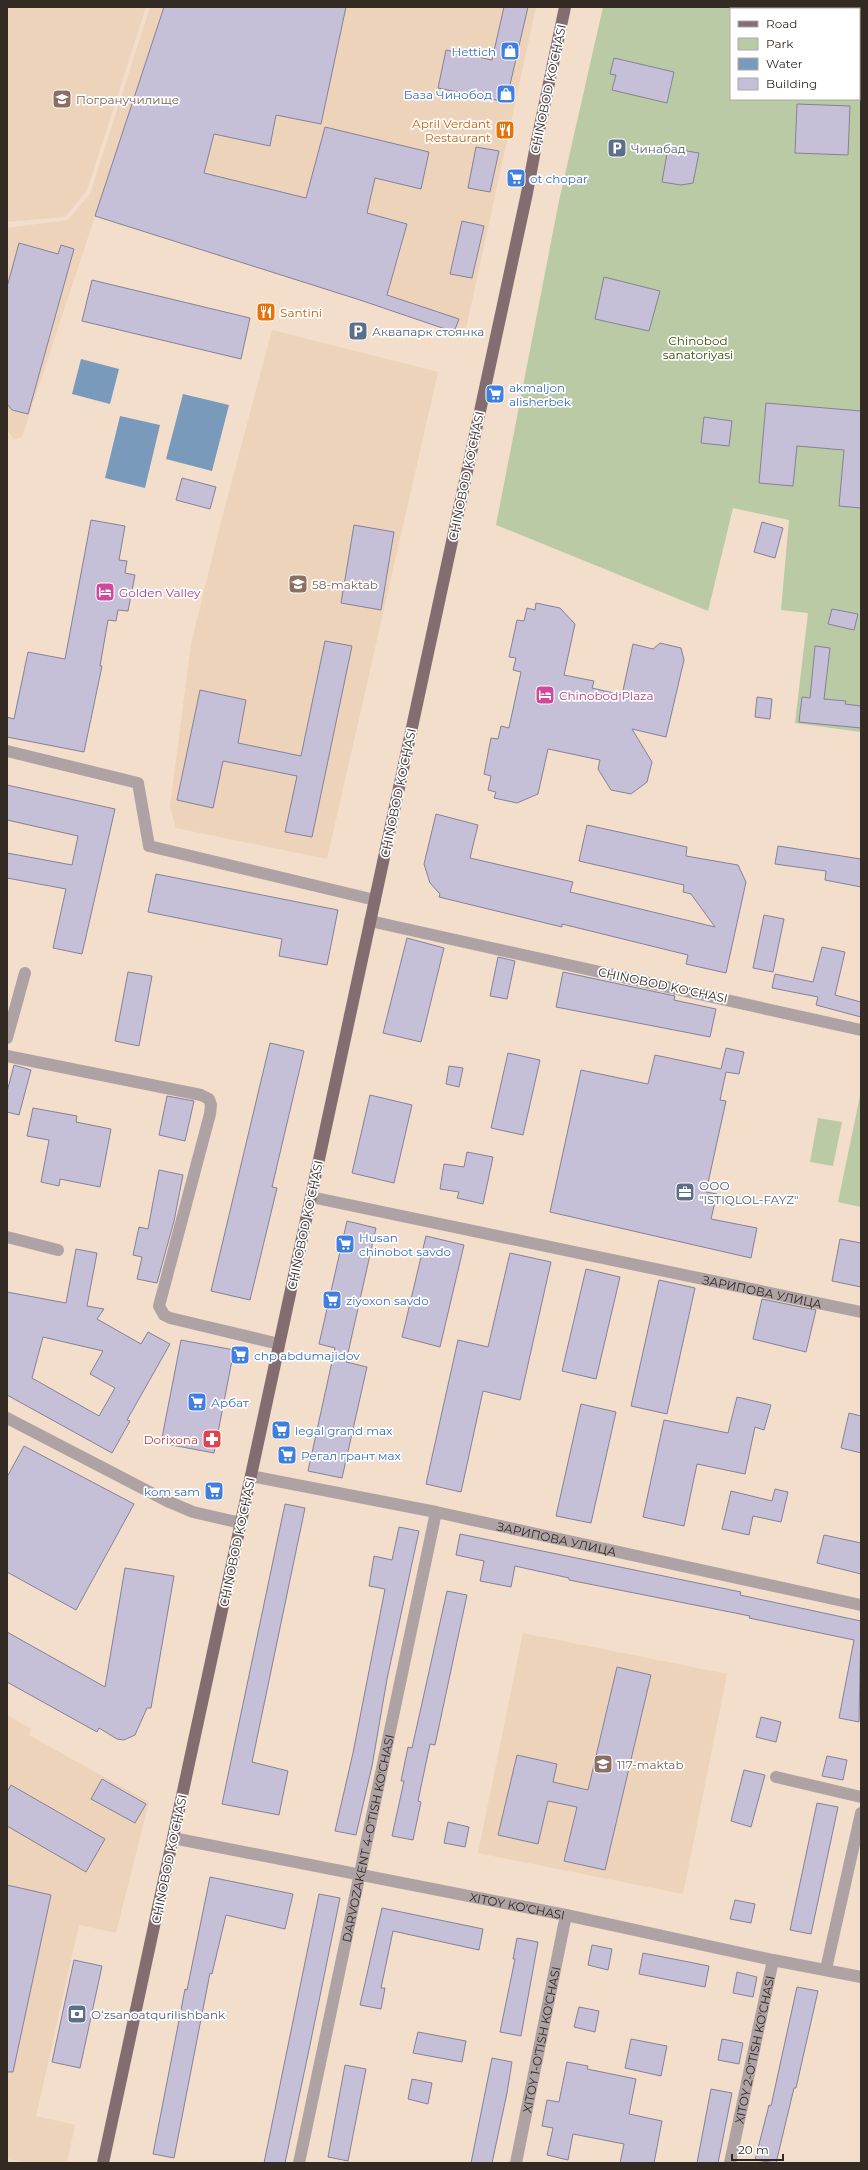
<svg xmlns="http://www.w3.org/2000/svg" width="868" height="2170" font-family="Montserrat,sans-serif">
<rect width="100%" height="100%" fill="#f2decb"/>
<path fill="#ecd3ba" d="M7,7h139l-59,184 -22,26 -58,5z
M150,7h386l-72,331 -10,-6 -107,-37 -252,-79 -73,221 -8,2 -7,-9v-202l61,-8 22,-26z
M272,330l166,42 -111,487 -151,-31 -6,-21 21,-163 29,-118z
M523,1633l204,41 -44,220 -205,-41z
M7,1715l24,14 -2,6 120,67 -33,131 -37,-8 -43,191 39,9 -8,38h-37l-23,-4z"/>
<path fill="#bacaa4" fill-rule="evenodd" d="M603,7h258v725l-66,-9 13,-110 -27,-3 8,-90 -56,-12 -25,103 -212,-86 63,-324zM731,9h128v90h-128z
M861,1091v116l-23,-5z
M818,1118l24,4 -9,44 -23,-4z"/>
<path fill="#7a9abb" d="M81,359l38,10 -9,35 -38,-10z
M183,394l46,11 -17,66 -46,-12z
M120,416l40,9 -15,63 -40,-10z"/>
<path fill="#c5c0d8" stroke="#868197" fill-rule="evenodd" d="M164,7h182l-25,117 -45,-9 -6,31 -56,-12 -10,39 102,25 19,-71 104,25 -8,37 -46,-11 -8,35 40,11 -20,71 72,24 -5,13 -94,-32 -265,-84z
M504,7h24l-22,95 -68,-14 8,-38 46,10z
M614,58l60,14 -7,31 -55,-13 4,-15 -6,-1z
M797,104l53,2 -2,49 -53,-2z
M476,147l23,4 -9,41 -22,-4z
M668,148l31,5 -6,30 -12,2 -19,-3z
M462,221l22,5 -12,52 -22,-4z
M19,243l39,11 3,-9 13,4 -46,165 -16,-4 -5,-6v-117z
M604,277l56,14 -11,40 -54,-12z
M92,280l158,38 -9,41 -159,-38z
M766,403l95,8v97l-22,-2 5,-56 -47,-4 -4,40 -34,-3z
M704,417l28,4 -3,25 -28,-3z
M182,478l34,9 -6,22 -34,-9z
M91,520l34,6 -6,34 8,1 -2,12 10,2 -7,36 -10,-1 -2,11 -8,-1 -8,46h2l-18,86 -77,-15v-20l7,2 14,-67 37,7z
M762,522l21,6 -8,30 -21,-6z
M354,525l40,7 -13,78 -40,-7z
M536,603l24,5 15,16 -11,51 30,6 -2,7 30,7 11,-51 20,5 7,-6 21,5 3,12 -18,77 -34,-8 20,33 -5,20 -16,12 -20,-4 -13,-21 2,-9 -52,-11 -10,45 -21,9 -23,-5 2,-6 -8,-2 3,-14 -7,-2 7,-36 7,1 3,-13 8,2 12,-56 -8,-2 3,-12 -7,-1 8,-37 7,1 3,-13 8,2z
M832,609l26,5 -4,16 -26,-6z
M325,641l27,5 -40,191 -27,-5 12,-56 -74,-15 -10,47 -36,-8 23,-110 46,10 -8,43 63,13z
M815,646l15,2 -6,51 22,2 -1,3 16,2v22l-62,-6 3,-25 8,1z
M757,697l15,2 -2,20 -15,-2z
M7,785l108,24 -33,145 -29,-6 13,-59 -59,-11v-25l65,12 6,-29 -71,-16z
M436,814l42,11 -8,33 103,24 -3,10 145,35 -24,-33 -8,-2 1,-7 -105,-24 8,-36 100,22 -1,9 52,9 8,17 -20,91 -40,-9 2,-9 -126,-31v3l-123,-30 1,-3 -10,-11 -6,-19z
M778,846l83,13v28l-36,-7 1,-9 -51,-7z
M156,874l182,36 -11,55 -48,-9 3,-17 -134,-27z
M764,915l20,4 -11,53 -20,-4z
M407,938l37,10 -23,94 -38,-9z
M822,947l23,5 -10,43 26,7v15l-45,-12 2,-8 -46,-9 3,-14 38,8z
M498,957l17,4 -8,38 -17,-3z
M128,972l24,4 -13,70 -24,-5z
M563,972l112,24 -1,4 42,9 -6,28 -154,-30z
M270,1043l34,8 -32,136 5,1 -27,112 -39,-9z
M726,1048l18,4 -5,22 -13,-2 -6,28 6,1 -20,91 11,2 -6,25 46,9 -6,30 -201,-46 31,-142 67,14 7,-29 66,14z
M508,1053l32,7 -17,75 -32,-7z
M14,1065l17,5 -12,45 -12,-3v-20z
M449,1066l14,2 -4,19 -13,-3z
M370,1095l42,10 -18,78 -42,-10z
M167,1096l27,5 -9,40 -26,-6z
M33,1108l44,8 -1,6 35,7 -11,58 -40,-8 -1,7 -18,-4 8,-42 -22,-4z
M467,1152l26,5 -10,47 -26,-6 2,-6 -19,-3 4,-25 20,3z
M159,1170l24,5 -9,46 -17,62 -20,-4 5,-22 -9,-2 6,-28 9,2z
M347,1221l29,7 -30,134 21,5 -25,111 -34,-7 27,-123 -16,-4z
M426,1236l38,9 -24,102 -38,-10z
M840,1239l21,4v44l-29,-6z
M76,1249l21,4 -10,53 17,3 -7,10 44,25 7,-12 22,12 -43,76 3,1 -18,32 -105,-58v-103l59,11zM43,1337l60,14 -13,23 25,14 -16,28 -67,-38z
M510,1253l41,9 -31,138 -37,-9 -22,101 -35,-8 32,-144 30,7z
M586,1269l34,8 -24,102 -34,-8z
M659,1280l36,8 -28,126 -36,-8z
M762,1299l54,11 -10,42 -53,-13z
M181,1340l53,10 -20,103 -53,-10z
M737,1397l34,8 -7,25 -9,-3 -10,47 -48,-10 -13,62 -41,-9 21,-97 64,13z
M581,1404l35,8 -25,111 -35,-7z
M849,1413l12,3v37l-20,-5z
M24,1446l110,58 -58,106 -69,-38v-95z
M775,1489l13,3 -7,30 -28,-6 -4,19 -27,-6 9,-38 41,10z
M285,1504l20,4 -53,254 36,9 -9,44 -57,-11z
M399,1527l20,4 -32,148 -15,87 -16,69 -21,-4 18,-78 32,-164 -16,-3 5,-30 18,4z
M460,1534l281,58 -1,3 121,26 -2,101 -20,-4 15,-78 -105,-22 1,-2 -181,-36v-2l-54,-12 -4,21 -31,-6 4,-20 -28,-6z
M824,1535l37,8v31l-44,-11z
M125,1568l49,8 -23,132h-4l-12,27 -11,5 -7,-1 -18,-11 -2,4 -90,-50v-50l98,55z
M447,1591l20,4 -32,150 -5,-1 -12,57 3,1 -8,38 -21,-4 12,-55h-3l7,-34 4,1z
M617,1667l34,8 -46,195 -41,-9 13,-54 -29,-6 -10,43 -40,-9 19,-80 40,9 -4,18 35,8z
M761,1717l20,5 -5,20 -20,-5z
M827,1756l20,4 -4,20 -21,-4z
M744,1770l21,5 -14,52 -20,-6z
M102,1779l44,25 -11,19 -44,-24z
M11,1785l94,54 -19,33 -79,-46v-34z
M817,1803l21,4 -27,127 -21,-4z
M448,1822l21,5 -4,20 -21,-4z
M210,1877l83,17 -8,35 -59,-14 -14,59 -2,-1 -36,185 -21,-4 28,-144 4,-21 2,1z
M7,1885l44,10 -38,177h-6z
M319,1894l21,4 -30,147 -25,118h-21z
M735,1900l20,4 -4,19 -21,-4z
M382,1908l101,21 -4,21 -86,-19 -12,57h4l-4,21 -21,-4z
M517,1938l21,4 -17,94 -21,-4 15,-73h-2z
M592,1945l20,4 -4,21 -20,-5z
M643,1953l66,13 -4,21 -66,-13z
M74,1960l28,6 -22,102 -28,-6z
M737,1972l20,5 -4,20 -20,-4z
M797,1987l21,4 -22,97h-2l-18,75 -21,-3 14,-55 2,1z
M579,2007l20,4 -4,21 -21,-5z
M418,2032l48,9 -4,21 -49,-9z
M631,2039l36,7 -6,30 -36,-8z
M722,2039l21,4 -4,21 -21,-4z
M492,2058l20,4 -5,31 -15,70h-21z
M567,2062l21,4 -1,3 49,10 -7,35 33,7 -8,42h-34l4,-19 -51,-10 -5,26 -21,-5 6,-27 -11,-2 5,-26 12,2z
M345,2065l21,4 -18,92 -20,-4z
M412,2079l20,4 -4,21 -20,-5z
M711,2089l21,4 -14,70h-21z"/>
<g fill="none" stroke-linecap="round" stroke-linejoin="round">
<g stroke="#afa2a4" stroke-width="12">
<path d="M7,751l131,32 11,63 226,54"/>
<path d="M370,921l491,109"/>
<path d="M7,1038l18,-65"/>
<path d="M7,1056l194,39 8,4 2,6 -1,9 -51,192 5,9 6,3 109,26"/>
<path id="s1" d="M311,1197l550,115"/>
<path d="M7,1237l51,13"/>
<path d="M7,1418l160,83 26,11 48,11"/>
<path id="s2" d="M251,1476l185,36 425,93"/>
<path d="M776,1777l85,20"/>
<path id="s3" d="M173,1838l393,77 207,45 88,17"/>
<path d="M826,1969l35,-156"/>
<path id="s4" d="M299,2163l137,-651"/>
<path id="s5" d="M516,2163l50,-248"/>
<path id="s6" d="M730,2163l43,-203"/>
</g>
<path stroke="#846d70" stroke-width="12" d="M103,2163l424,-1970 9,-48 29,-138"/>
</g>
<defs>
<symbol id="shop-square" viewBox="-11 -11 22 22"><rect x="-9" y="-9" width="18" height="18" rx="4" fill="#3f7fe0" stroke="#fff"/><path d="M-5-2.5h2.3a2.7 3.5 0 0 1 5.4 0H5L5.5 6h-11ZM-1.5-2.5h3a1.5 2.3 0 0 0-3 0Z" fill="#fff"/></symbol>
<symbol id="university-square" viewBox="-11 -11 22 22"><rect x="-9" y="-9" width="18" height="18" rx="4" fill="#8d6e63" stroke="#fff"/><path d="M0-5L7-2L0 1L-7-2ZM-4 1L0 2.5L4 1V4Q0 6-4 4Z" fill="#fff"/></symbol>
<symbol id="restaurant-square" viewBox="-11 -11 22 22"><rect x="-9" y="-9" width="18" height="18" rx="4" fill="#e8710a" stroke="#fff"/><path d="M-5-6h1v4h1v-4h1v4h1v-4h1v5L-1.5 .5V6h-2V.5L-5-1ZM5-6V6H3V1.5H1.5Q1.5-4 5-6Z" fill="#fff"/></symbol>
<symbol id="parking-square" viewBox="-11 -11 22 22"><rect x="-9" y="-9" width="18" height="18" rx="4" fill="#5c6f8a" stroke="#fff"/><path d="M-3.5-5.5H1a3.5 3.5 0 0 1 0 7H-1V5.5H-3.5ZM-1-3.4V-.6H.8a1.4 1.4 0 0 0 0-2.8Z" fill="#fff"/></symbol>
<symbol id="supermarket-square" viewBox="-11 -11 22 22"><rect x="-9" y="-9" width="18" height="18" rx="4" fill="#3f7fe0" stroke="#fff"/><path d="M-6-5.5h2.5l.6 2H6L4.5 2H-2.5L-4.4-4H-6ZM-1.5 3.2a1.3 1.3 0 1 0 .1 0ZM3 3.2a1.3 1.3 0 1 0 .1 0Z" fill="#fff"/></symbol>
<symbol id="school-square" viewBox="-11 -11 22 22"><rect x="-9" y="-9" width="18" height="18" rx="4" fill="#8d6e63" stroke="#fff"/><path d="M0-5L7-2L0 1L-7-2ZM-4 1L0 2.5L4 1V4Q0 6-4 4Z" fill="#fff"/></symbol>
<symbol id="hotel-square" viewBox="-11 -11 22 22"><rect x="-9" y="-9" width="18" height="18" rx="4" fill="#d1479c" stroke="#fff"/><path d="M-6-4.5h1.5V1H6V5H4.5V3h-9V5H-6ZM-4 0a1.8 1.8 0 1 1 3.6 0ZM.5 0V-2.5h3Q6-2.5 6 0Z" fill="#fff"/></symbol>
<symbol id="office-square" viewBox="-11 -11 22 22"><rect x="-9" y="-9" width="18" height="18" rx="4" fill="#5c6f8a" stroke="#fff"/><path d="M-6-3h4V-5.5h4V-3h4V5H-6ZM-1-4.5V-3h2v-1.5ZM-6 0V1H6V0Z" fill="#fff"/></symbol>
<symbol id="pharmacy-square" viewBox="-11 -11 22 22"><rect x="-9" y="-9" width="18" height="18" rx="4" fill="#e0444e" stroke="#fff"/><path d="M-2-6h4v4h4v4h-4v4h-4v-4h-4v-4h4Z" fill="#fff"/></symbol>
<symbol id="bank-square" viewBox="-11 -11 22 22"><rect x="-9" y="-9" width="18" height="18" rx="4" fill="#5c6f8a" stroke="#fff"/><path d="M-6-4H6V4H-6ZM0-2.3a2.3 2.3 0 1 0 0 4.6a2.3 2.3 0 1 0 0-4.6Z" fill="#fff"/></symbol>
</defs>
<g fill-rule="evenodd">
<use href="#shop-square" x="499" y="40" width="22" height="22"/>
<use href="#shop-square" x="495" y="83" width="22" height="22"/>
<use href="#university-square" x="51" y="88" width="22" height="22"/>
<use href="#restaurant-square" x="494" y="119" width="22" height="22"/>
<use href="#parking-square" x="606" y="137" width="22" height="22"/>
<use href="#supermarket-square" x="505" y="167" width="22" height="22"/>
<use href="#restaurant-square" x="255" y="301" width="22" height="22"/>
<use href="#parking-square" x="347" y="320" width="22" height="22"/>
<use href="#supermarket-square" x="484" y="383" width="22" height="22"/>
<use href="#school-square" x="287" y="573" width="22" height="22"/>
<use href="#hotel-square" x="94" y="581" width="22" height="22"/>
<use href="#hotel-square" x="534" y="684" width="22" height="22"/>
<use href="#office-square" x="674" y="1181" width="22" height="22"/>
<use href="#supermarket-square" x="334" y="1233" width="22" height="22"/>
<use href="#supermarket-square" x="321" y="1289" width="22" height="22"/>
<use href="#supermarket-square" x="229" y="1344" width="22" height="22"/>
<use href="#supermarket-square" x="186" y="1391" width="22" height="22"/>
<use href="#supermarket-square" x="270" y="1419" width="22" height="22"/>
<use href="#pharmacy-square" x="201" y="1428" width="22" height="22"/>
<use href="#supermarket-square" x="276" y="1444" width="22" height="22"/>
<use href="#supermarket-square" x="203" y="1480" width="22" height="22"/>
<use href="#school-square" x="592" y="1753" width="22" height="22"/>
<use href="#bank-square" x="66" y="2003" width="22" height="22"/>
</g>
<g text-anchor="middle" dominant-baseline="central" stroke-width="3.5" stroke-linejoin="round" paint-order="stroke">
<g font-size="12" fill="#366cbe" stroke="#fff" text-anchor="start">
<text x="496" y="51" text-anchor="end">Hettich</text>
<text x="492" y="94" text-anchor="end">База Чинобод</text>
<text x="530" y="178">ot chopar</text>
<text x="509" y="387">akmaljon<tspan x="509" dy="14">alisherbek</tspan></text>
<text x="359" y="1237">Husan<tspan x="359" dy="14">chinobot savdo</tspan></text>
<text x="346" y="1300">ziyoxon savdo</text>
<text x="254" y="1355">chp abdumajidov</text>
<text x="211" y="1402">Арбат</text>
<text x="295" y="1430">legal grand max</text>
<text x="301" y="1455">Регал грант мах</text>
<text x="200" y="1491" text-anchor="end">kom sam</text>
</g>
<g font-size="12" fill="#322a23" stroke="#fff">
<text transform="translate(548 89) rotate(-78)">CHINOBOD KO'CHASI</text>
<text transform="translate(466 476) rotate(-78)">CHINOBOD KO'CHASI</text>
<text transform="translate(398 793) rotate(-78)">CHINOBOD KO'CHASI</text>
<text transform="translate(663 985) rotate(12)">CHINOBOD KO'CHASI</text>
<text transform="translate(305 1225) rotate(-78)">CHINOBOD KO'CHASI</text>
<text stroke="none"><textPath href="#s1" startOffset="461">ЗАРИПОВА УЛИЦА</textPath></text>
<text stroke="none"><textPath href="#s2" startOffset="312">ЗАРИПОВА УЛИЦА</textPath></text>
<text transform="translate(237 1542) rotate(-78)">CHINOBOD KO'CHASI</text>
<text stroke="none"><textPath href="#s4" startOffset="332">DARVOZAKENT 4-O'TISH KO'CHASI</textPath></text>
<text transform="translate(169 1859) rotate(-78)">CHINOBOD KO'CHASI</text>
<text stroke="none"><textPath href="#s3" startOffset="351">XITOY KO'CHASI</textPath></text>
<text stroke="none"><textPath href="#s5" startOffset="126">XITOY 1-O'TISH KO'CHASI</textPath></text>
<text stroke="none"><textPath href="#s6" startOffset="116">XITOY 2-O'TISH KO'CHASI</textPath></text>
</g>
<g font-size="12" fill="#785e54" stroke="#fff" text-anchor="start">
<text x="76" y="99">Погранучилище</text>
<text x="312" y="584">58-maktab</text>
<text x="617" y="1764">117-maktab</text>
</g>
<g font-size="12" fill="#c56008" stroke="#fff" text-anchor="end">
<text x="491" y="123">April Verdant<tspan x="491" dy="14">Restaurant</tspan></text>
<text x="280" y="312" text-anchor="start">Santini</text>
</g>
<g font-size="12" fill="#4e5e75" stroke="#fff" text-anchor="start">
<text x="631" y="148">Чинабад</text>
<text x="372" y="331">Аквапарк стоянка</text>
<text x="699" y="1185">ООО<tspan x="699" dy="14">"ISTIQLOL-FAYZ"</tspan></text>
<text x="91" y="2014">Oʻzsanoatqurilishbank</text>
</g>
<g font-size="12" fill="#364907" stroke="#fff">
<text x="698" y="340">Chinobod<tspan x="698" dy="14">sanatoriyasi</tspan></text>
</g>
<g font-size="12" fill="#b23c85" stroke="#fff" text-anchor="start">
<text x="119" y="592">Golden Valley</text>
<text x="559" y="695">Chinobod Plaza</text>
</g>
<g font-size="12" fill="#be3a42" stroke="#fff" text-anchor="end">
<text x="198" y="1439">Dorixona</text>
</g>
</g>
<rect width="868" height="2170" fill="none" stroke="#322a23" stroke-width="16"/>
<rect x="730" y="8" width="130" height="92" fill="#ffffff" stroke="#adaaa7"/>
<rect x="738" y="21" width="20" height="6" fill="#846d70" stroke="#adaaa7"/>
<text x="766" y="28" font-size="12" fill="#322a23">Road</text>
<rect x="738" y="38" width="20" height="12" fill="#bacaa4" stroke="#adaaa7"/>
<text x="766" y="48" font-size="12" fill="#322a23">Park</text>
<rect x="738" y="58" width="20" height="12" fill="#7a9abb" stroke="#adaaa7"/>
<text x="766" y="68" font-size="12" fill="#322a23">Water</text>
<rect x="738" y="78" width="20" height="12" fill="#c5c0d8" stroke="#adaaa7"/>
<text x="766" y="88" font-size="12" fill="#322a23">Building</text>
<path d="M732 2154v6h51v-6" fill="none" stroke="#322a23" stroke-width="2"/>
<text x="738" y="2154" font-size="12" fill="#322a23" stroke="#ffffff" stroke-width="3" paint-order="stroke">20 m</text>
</svg>
